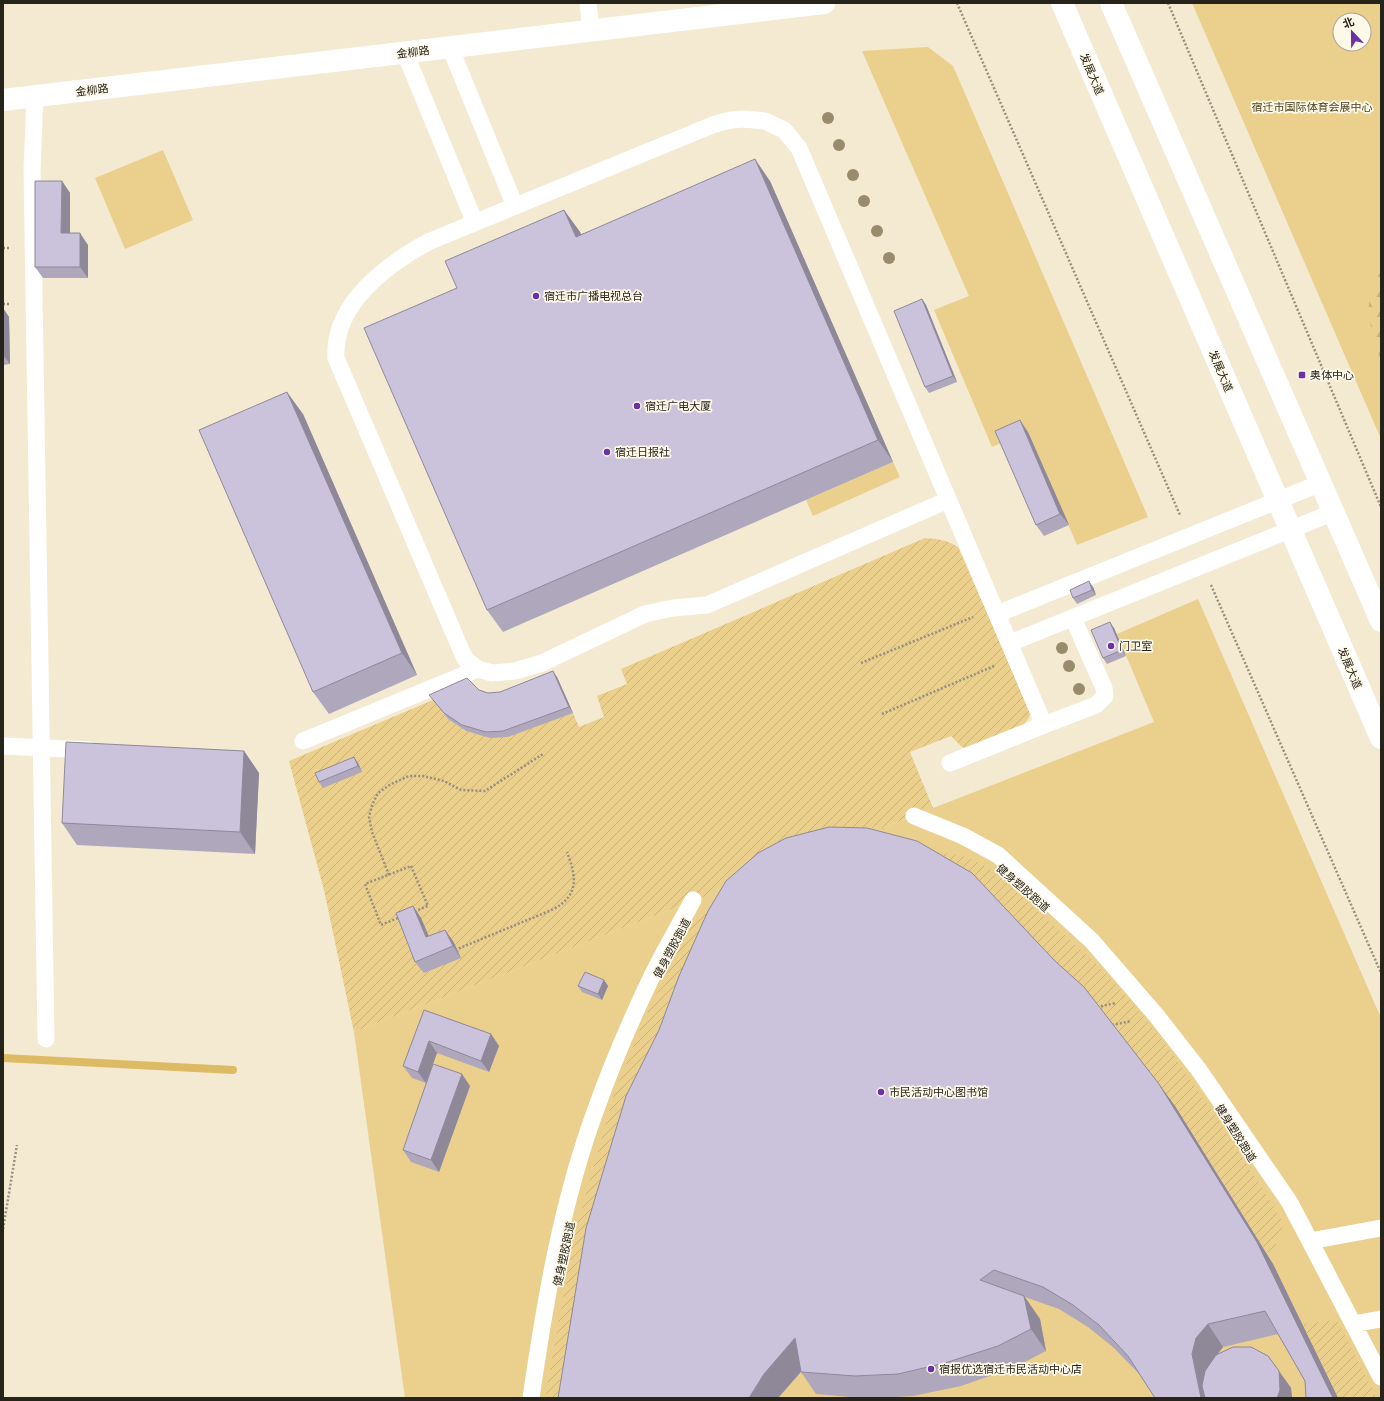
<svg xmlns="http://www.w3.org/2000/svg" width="1384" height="1401" font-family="Helvetica,'Noto Sans SC',sans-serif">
<defs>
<pattern id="forest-firs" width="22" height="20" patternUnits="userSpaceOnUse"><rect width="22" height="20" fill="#eacf8d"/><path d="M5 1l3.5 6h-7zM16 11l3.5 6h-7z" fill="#c9b179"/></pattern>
<pattern id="garden-furrows" width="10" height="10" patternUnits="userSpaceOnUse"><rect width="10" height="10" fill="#eacf8d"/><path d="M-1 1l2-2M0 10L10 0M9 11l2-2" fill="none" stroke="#c9b179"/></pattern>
</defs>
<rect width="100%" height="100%" fill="#f4ead2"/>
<path fill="#eacf8d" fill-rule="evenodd" d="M1192,3h189v436zM1340,20h24v24h-24z
M928,47l25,19 195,451 -71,28 -49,-113 -36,15 -58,-137 35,-14 -107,-245z
M163,150l30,70 -68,29 -30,-71z
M893,462l7,15 -87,39 -7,-16z
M1198,599l183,419v380h-976l-51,-366 362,-140 29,-27 63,-28 34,-10 40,1 272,-106 -37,-88z"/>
<path fill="url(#forest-firs)" d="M1381,270v93l-13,-48 2,-21z"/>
<path fill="url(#garden-furrows)" d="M925,538c13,1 22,2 33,9l73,166 -3,6 -6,8 -55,23 -6,-4 -10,-10 -41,16 23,56 -51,20 -40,-1 -34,10 -63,28 -29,27 -362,140 -30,-142 -35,-129 144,-61 15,19 18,12 24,6 83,-24 6,14 25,-10 -7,-21 30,-12 -6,-15z
M932,852c14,1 28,2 41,8 25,10 50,39 71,57 27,24 55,48 79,75 62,71 110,152 161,231l-9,23 -9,8 -91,-148 -75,-97 -523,389h-32l29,-161 39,-140 29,-73 33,-68 20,-36 16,-17 27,-16z
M1337,1320l40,78h-39l-36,-74z"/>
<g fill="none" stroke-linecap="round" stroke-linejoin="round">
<path stroke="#dcbb64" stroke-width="8" d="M3,1058l230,12"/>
<path stroke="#968f7e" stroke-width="2.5" stroke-dasharray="2 2" stroke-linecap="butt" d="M957,3l223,512
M1168,3l213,504
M3,248h7
M3,304h7
M1211,585l170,388
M861,663l112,-46
M882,714l112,-48
M411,866l17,40 -47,19 -16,-41z
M389,875l-17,-43 -3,-15 3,-12 6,-12 13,-9 18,-8h14l21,5 17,9 24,1 58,-37
M455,950l99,-41c26,-15 22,-33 13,-57
M1097,1007l19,-4
M1112,1025l19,-4
M3,1229l14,-84"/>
<path stroke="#fff" stroke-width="17" d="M588,3l3,28
M450,47l65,159
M405,53l70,170
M35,97l-3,73 14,869
M948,500l-241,105 -34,3 -28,6 -103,49 -27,8 -23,2 -14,-4 -12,-9 -5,-10 -125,-292c-3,-54 49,-92 92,-116l287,-118 16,-4 13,-1 21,2 19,9 15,18 245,577 -94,38
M997,614l324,-131
M1010,643l324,-131
M1044,725l52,-20 9,-9 -1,-8 -31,-70
M303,741l175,-72
M3,746l86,4
M914,816l49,20 35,19 94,86 64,74 43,55 91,133 91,174
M1310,1241l71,-13
M1353,1324l28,-5
M531,1398c14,-97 31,-197 65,-289 16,-45 35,-89 55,-131 13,-27 28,-52 42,-78"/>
<path stroke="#fff" stroke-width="22" d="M3,100l821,-97"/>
<path stroke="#fff" stroke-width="22" d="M1062,3l319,735
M1111,3l270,618"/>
</g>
<g fill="#998c6d">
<circle cx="828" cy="118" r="6"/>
<circle cx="839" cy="145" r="6"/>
<circle cx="853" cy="175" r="6"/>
<circle cx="864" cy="201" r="6"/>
<circle cx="877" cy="231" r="6"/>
<circle cx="889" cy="258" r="6"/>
<circle cx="1062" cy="648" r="6"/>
<circle cx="1069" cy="666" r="6"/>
<circle cx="1079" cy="689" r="6"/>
</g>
<path fill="#afa8bc" d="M62,181l8,12v40l18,12v33h-45l-8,-11z
M770,181l123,281 -390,170 -16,-22 -30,-322 107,-78 16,22 1,2z
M922,299l4,6 31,77 -28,11 -4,-6z
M3,308l6,9 1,47 -7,1z
M303,414l114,261 -88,39 -16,-22z
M1028,432l41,93 -25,11 -8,-11z
M1093,587l3,8 -19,9 -4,-6z
M1114,628l12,28 -19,8 -4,-6z
M557,677l16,36 -65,24 -18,1 -24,-7 -18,-12 -15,-19 67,-8z
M244,751l15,22 -4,81 -178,-9 -15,-22z
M358,763l4,9 -39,16 -4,-6z
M413,906l8,12 8,18 24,5 8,17 -37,15 -9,-11z
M604,980l4,6 -6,14 -20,-8 -4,-6z
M424,1010l67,24 8,12 -10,26 -52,-19 -11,30 -14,-5 -9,-12z
M470,1086l-31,86 -28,-10 -8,-12z
M1175,1106l98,158 65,134h-32l-1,-17 -27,-47 -55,13 -6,8 51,1 23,32 1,10h-137l-15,-23 -26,-27 -26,-21 -29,-18 -34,-12 15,22 6,32 -33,17 -52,18 -48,10 -34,2h-17l-46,-4 -15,-22 -23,26h-220z"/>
<path fill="#8e8899" d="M755,159l15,22 123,281 -15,-22z
M62,181l8,12v52l-9,-12z
M564,210l16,22 11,27 -15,-22z
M80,233l8,12v33l-8,-11z
M922,299l4,6 31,77 -4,-6z
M3,308l6,9 1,47 -7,-9z
M287,392l16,22 114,261 -15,-22z
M1020,420l8,12 41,93 -9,-11z
M1089,581l4,6 3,8 -4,-5z
M1110,622l4,6 12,28 -4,-6z
M553,671l4,6 16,36 -4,-6z
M244,751l15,22 -4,81 -15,-22z
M354,757l4,6 4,9 -4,-6z
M413,906l8,12 13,31 -8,-12z
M445,930l8,11 8,17 -8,-12z
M604,980l4,6 -6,14 -4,-6z
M491,1034l8,12 -10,26 -8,-11z
M429,1041l8,12 -11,30 -8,-11z
M462,1074l8,12 -31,86 -8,-12z
M1159,1084l16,22 98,158 65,134h-5z
M1024,1296l16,23 6,32 -15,-22z
M1208,1324l15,23 -11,14v37h-11l-9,-44 4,-16z
M795,1338l16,22 -33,38h-29l15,-24z
M1279,1371l12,17 1,10h-15z"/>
<path fill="#cbc3db" stroke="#8e8899" d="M755,159l123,281 -391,170 -123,-282 93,-40 -12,-27 119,-51 12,27z
M35,181h27l-1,52h19v34h-45z
M922,299l31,77 -28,11 -31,-76z
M287,392l115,261 -89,39 -114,-262z
M1020,420l40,94 -24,11 -41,-94z
M1089,581l3,9 -19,8 -3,-8z
M1110,622l12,28 -19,8 -12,-28z
M553,671l16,36 -66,24 -17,1 -24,-7 -18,-12 -15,-18 38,-17 12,12 9,3 12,-1z
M66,742l178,9 -4,81 -178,-9z
M354,757l4,9 -39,16 -4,-9z
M829,827l38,1 50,13 55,32 83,88 29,26 75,97 98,158 76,156h-27l-1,-17 -40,-70 -57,13 -12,14 -4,16 9,44h-46l-27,-42 -29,-31 -26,-20 -30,-18 -49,-17 -14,10 44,16 7,33 -33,17 -53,17 -47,11 -43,2 -54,-4 -6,-34 -31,36 -15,24h-191l28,-170 40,-132 33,-66 20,-54 29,-65 18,-30 32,-28 28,-15z
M413,906l13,31 19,-7 8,16 -38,16 -19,-49z
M585,972l19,8 -6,14 -20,-8z
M424,1010l67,24 -10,27 -52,-20 -11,31 -15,-6z
M433,1064l29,10 -31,86 -28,-10z
M1233,1347h18l17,9 11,15 1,19 -3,8h-72l-3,-12 3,-15 11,-16z"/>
<g fill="#6a31a8" stroke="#fef8e9" stroke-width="1.5">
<circle cx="536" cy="296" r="4"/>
<rect x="1298" y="371" width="8" height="8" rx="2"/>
<circle cx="637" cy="406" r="4"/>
<circle cx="607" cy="452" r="4"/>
<circle cx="1111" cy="646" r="4"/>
<circle cx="881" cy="1092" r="4"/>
<circle cx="931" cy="1369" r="4"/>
</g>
<g text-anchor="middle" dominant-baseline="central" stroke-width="3.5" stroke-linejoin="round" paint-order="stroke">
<g font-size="11" fill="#26231a" stroke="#fef8e9">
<text transform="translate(413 52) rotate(-7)">金柳路</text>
<text transform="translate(1092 74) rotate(67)">发展大道</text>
<text transform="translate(92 90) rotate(-7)">金柳路</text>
<text transform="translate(1221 371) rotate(67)">发展大道</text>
<text transform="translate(1350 668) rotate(67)">发展大道</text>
<text transform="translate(1023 888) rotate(41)">健身塑胶跑道</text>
<text transform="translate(672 948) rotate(-62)">健身塑胶跑道</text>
<text transform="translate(1236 1133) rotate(58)">健身塑胶跑道</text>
<text transform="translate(564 1254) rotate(-78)">健身塑胶跑道</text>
</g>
<g font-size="11" fill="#4e401b" stroke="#fef8e9">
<text x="1312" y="107">宿迁市国际体育会展中心</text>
</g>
<g font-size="11" fill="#26231a" stroke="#fef8e9" text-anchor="start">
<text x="544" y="296">宿迁市广播电视总台</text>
<text x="1310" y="375">奥体中心</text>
<text x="645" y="406">宿迁广电大厦</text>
<text x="615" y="452">宿迁日报社</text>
<text x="1119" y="646">门卫室</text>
<text x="889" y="1092">市民活动中心图书馆</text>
<text x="939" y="1369">宿报优选宿迁市民活动中心店</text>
</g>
</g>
<rect width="1384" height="1401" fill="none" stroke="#26231a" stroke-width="8"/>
<g transform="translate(1352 32) rotate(338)"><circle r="19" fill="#fef8e9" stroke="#a8a396"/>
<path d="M0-3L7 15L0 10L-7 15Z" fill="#6a31a8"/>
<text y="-6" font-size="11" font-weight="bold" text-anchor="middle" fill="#26231a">北</text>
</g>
</svg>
